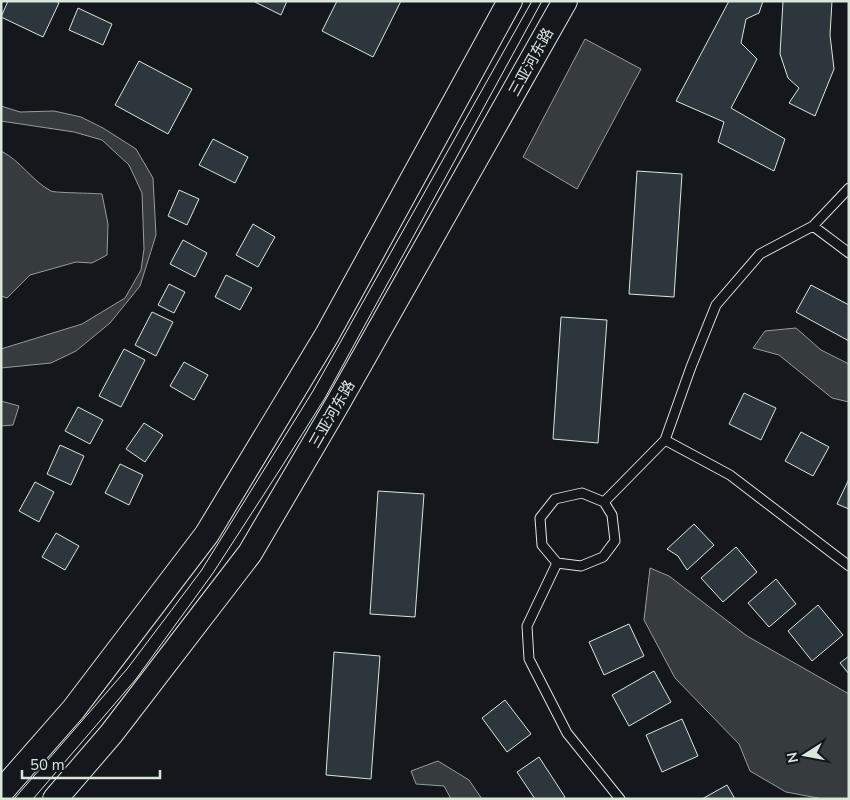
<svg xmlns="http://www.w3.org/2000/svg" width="850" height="800" font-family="'Nunito Sans','Noto Sans SC',sans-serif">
<rect width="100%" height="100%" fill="#14181c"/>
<path fill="#363b3e" stroke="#939e99" d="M585,39l56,30 -64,120 -54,-32z
M1,106l19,6 34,-1 27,6 22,11 33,21 17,29 3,57 -16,51 -30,37 -34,28 -25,12 -50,5v-19l81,-25 43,-26 16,-28 3,-21 -2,-56 -13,-28 -27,-25 -28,-8 -73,-11z
M1,151c20,10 31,30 50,40 4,2 43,2 51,3l6,30 -1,31 -15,8 -16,-1 -46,13 -23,23 -6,-2z
M796,328l25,22 28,14v38l-17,-4 -53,-43 -26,-7 12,-17z
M1,401l18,5 -6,19 -12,1z
M650,568l19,8 78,60 102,58v105h-26l-37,-7 -36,-21 -11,-27 -64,-66 -31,-58z
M438,761l31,19 13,19h-31l-7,-13 -28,-2 -5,-13z"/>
<path fill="#2c363c" stroke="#d8e6dc" d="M8,1h48l3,2 -16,34 -42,-20z
M253,1h34l-6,14z
M337,1h64l-28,56 -51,-26z
M729,1h34l-4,12 -13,6 -5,24 16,16 -26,49 54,31 -11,32 -56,-29 6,-20 -48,-21z
M783,1h49l-2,34 4,34 -19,47 -26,-13 10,-15 -11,-10 -8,-24z
M78,8l34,16 -9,21 -34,-15z
M139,61l53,28 -24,45 -53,-29z
M213,139l35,18 -13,26 -36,-18z
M637,171l45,3 -8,123 -45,-3z
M179,190l20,9 -12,26 -19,-9z
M253,224l22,13 -17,30 -22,-12z
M183,240l24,13 -12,24 -25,-13z
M226,275l26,13 -12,22 -25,-13z
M169,284l16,8 -11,21 -16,-8z
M811,285l38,20v36l-53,-29z
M152,312l21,10 -17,34 -21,-11z
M561,317l46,3 -9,123 -45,-4z
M124,349l21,11 -24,47 -22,-11z
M184,362l24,13 -14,25 -24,-14z
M744,393l32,15 -15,32 -32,-16z
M78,407l25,13 -13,24 -25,-13z
M144,423l19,12 -18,27 -19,-13z
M801,432l28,15 -16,29 -28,-15z
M60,445l24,11 -13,29 -24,-11z
M120,464l23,11 -14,30 -24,-12z
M849,479v30l-12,-5z
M35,482l19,10 -15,30 -20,-11z
M378,491l46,3 -9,123 -45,-3z
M694,524l20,21 -27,25 -9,-14 -11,-7z
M56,533l23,13 -14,24 -23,-13z
M736,547l21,25 -34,30 -22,-24z
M776,579l20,25 -27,23 -21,-24z
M818,605l25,30 -31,26 -24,-30z
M629,624l15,32 -40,19 -15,-33z
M334,652l46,4 -9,123 -45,-4z
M849,656v18l-9,-11z
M654,671l17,31 -42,24 -17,-31z
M505,700l26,34 -24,18 -25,-34z
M682,719l16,37 -36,16 -16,-37z
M539,757l26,40 -3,2h-27l-18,-27z
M727,785l8,14h-33z"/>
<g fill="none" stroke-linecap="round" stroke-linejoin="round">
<defs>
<path id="lane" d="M813,226l36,27
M665,440l26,-73 25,-62 44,-51 53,-28 36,-38
M557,563l-15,-18 -2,-27 15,-19 27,-6 22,9
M620,799l-53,-66 -38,-74 -2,-33 30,-63 24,3 22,-9 12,-16 -3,-26 -8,-13 61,-62 65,35 119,91"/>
<path id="secondary" d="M1,792l72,-82 134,-176 120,-199 183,-334
M55,799l56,-65 139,-181 88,-150 227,-402"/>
</defs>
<use href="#lane" stroke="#d8e6dc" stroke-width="11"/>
<use href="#secondary" stroke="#d8e6dc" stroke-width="26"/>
<use href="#lane" stroke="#14181c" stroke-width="9"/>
<use href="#secondary" stroke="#14181c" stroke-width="24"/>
<path stroke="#d8e6dc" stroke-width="1" d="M14,799l113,-130 74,-98 112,-180 219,-390
M33,799l103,-120 77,-106 66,-102 46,-73 217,-397"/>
</g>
<g text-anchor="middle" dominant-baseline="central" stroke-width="4" stroke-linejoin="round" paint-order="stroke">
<g font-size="15" fill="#d8e6dc" stroke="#14181c">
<text transform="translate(531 62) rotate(-61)">三亚河东路</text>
<text transform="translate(332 414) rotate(-60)">三亚河东路</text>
</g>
</g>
<rect width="850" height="800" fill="none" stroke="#d8e6dc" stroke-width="5"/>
<g transform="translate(805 755) rotate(259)" stroke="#14181c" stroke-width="4" paint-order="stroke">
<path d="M0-4L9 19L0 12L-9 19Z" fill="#d8e6dc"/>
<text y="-8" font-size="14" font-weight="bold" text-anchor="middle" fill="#d8e6dc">N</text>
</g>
<path d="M22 770v8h138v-8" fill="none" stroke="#d8e6dc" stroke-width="2.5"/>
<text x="30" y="770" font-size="15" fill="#d8e6dc" stroke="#14181c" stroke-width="4" paint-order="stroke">50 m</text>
</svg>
